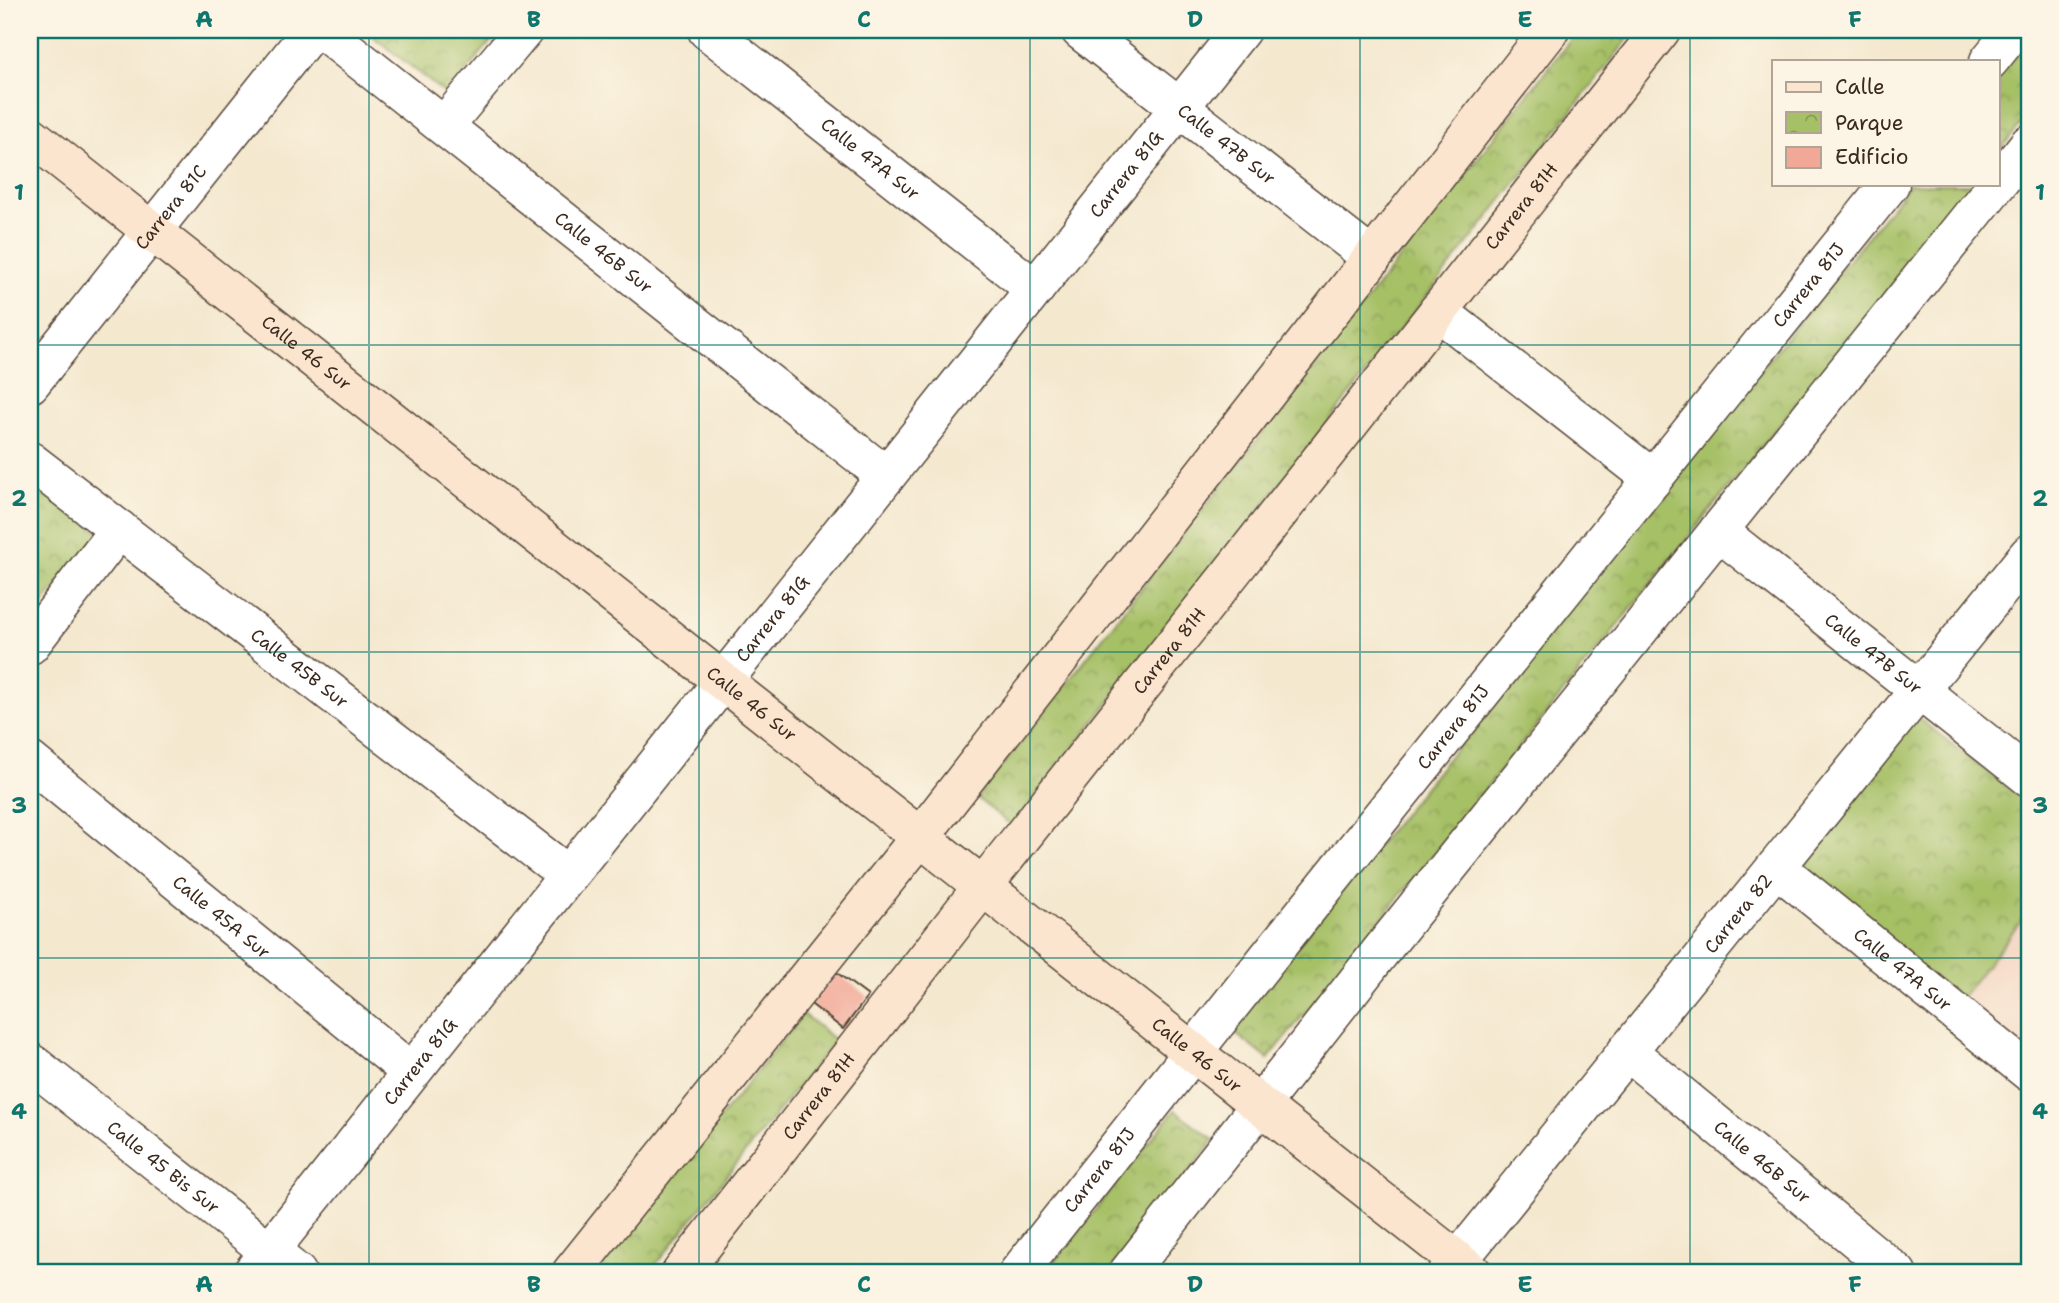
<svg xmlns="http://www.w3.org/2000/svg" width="2059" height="1303" font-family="'Shantell Sans',sans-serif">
<defs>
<pattern id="park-crowns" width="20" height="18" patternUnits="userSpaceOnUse" patternTransform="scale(1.75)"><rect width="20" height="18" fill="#a6c066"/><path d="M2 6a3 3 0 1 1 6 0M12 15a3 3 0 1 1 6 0" fill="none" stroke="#889c53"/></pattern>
</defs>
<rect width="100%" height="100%" fill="#fcf5e5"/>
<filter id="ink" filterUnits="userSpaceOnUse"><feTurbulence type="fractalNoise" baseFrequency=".0143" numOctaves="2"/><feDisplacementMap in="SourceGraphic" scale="14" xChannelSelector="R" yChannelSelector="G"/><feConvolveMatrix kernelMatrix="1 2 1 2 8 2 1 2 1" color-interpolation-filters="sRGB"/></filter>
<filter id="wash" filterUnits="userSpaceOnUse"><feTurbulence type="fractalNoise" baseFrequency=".00686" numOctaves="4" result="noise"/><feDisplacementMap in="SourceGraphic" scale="28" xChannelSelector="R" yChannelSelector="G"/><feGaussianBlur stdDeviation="1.57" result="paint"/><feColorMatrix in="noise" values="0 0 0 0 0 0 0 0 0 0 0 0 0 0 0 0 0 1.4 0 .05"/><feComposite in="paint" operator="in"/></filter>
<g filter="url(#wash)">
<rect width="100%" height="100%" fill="#f4e8cf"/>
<path fill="#f3d4bf" d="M2029,911v142l-69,-54z"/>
<path fill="url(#park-crowns)" stroke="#707542" stroke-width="2" d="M365,30h135l-53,65z
M1578,30h57l-623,796 -35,-28z
M2029,36v78l-31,39v-78z
M1910,184h63l-705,875 -38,-30z
M30,477l70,56 -70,87z
M1913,714l116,90v107l-69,88 -169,-134z
M803,1014l32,26 -186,233h-53z
M1175,1110l39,30 -106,133h-63z"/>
<g id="blocks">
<path fill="#f2a897" d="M836,972l32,24 -25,33 -32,-25z"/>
</g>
</g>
<g filter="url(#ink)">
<use href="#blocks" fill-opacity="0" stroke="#574639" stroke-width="2"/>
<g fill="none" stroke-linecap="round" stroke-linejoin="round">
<defs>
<g id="street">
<path id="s1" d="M322,30l564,446"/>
<path id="s2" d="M707,30l328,259"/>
<path id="s3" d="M1080,30l292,228"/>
<path d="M1989,61l25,-31"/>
<path d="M444,126l80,-96"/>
<path d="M1998,183l31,-39"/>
<path d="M1438,311l215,168"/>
<path id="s4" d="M30,384l282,-354"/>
<path id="s5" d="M30,461l538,414"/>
<path id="s6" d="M1718,531l311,246"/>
<path d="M30,645l89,-116"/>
<path id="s7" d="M30,761l381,311"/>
<path id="s8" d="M1776,867l253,205"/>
<path id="s9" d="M1627,1051l270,222"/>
<path id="s10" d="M30,1062l267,211"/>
<path id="s11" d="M252,1273l989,-1243"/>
<path id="s12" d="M1018,1273l252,-318 620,-771"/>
<path d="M1128,1273l253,-322 616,-767"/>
<path id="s13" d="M1448,1273l581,-719"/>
</g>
<g id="secondary">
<path id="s14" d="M30,135l1443,1138"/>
<path d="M571,1273l349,-436 630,-807"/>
<path id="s15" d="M681,1273l302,-387 678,-856"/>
</g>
</defs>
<use href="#street" stroke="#574639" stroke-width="41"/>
<use href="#secondary" stroke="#574639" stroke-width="41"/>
<use href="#street" stroke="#fff" stroke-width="38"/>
<use href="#secondary" stroke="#fbe5cf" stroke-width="38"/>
</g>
</g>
<path fill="none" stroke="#0f766e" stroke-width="2" stroke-opacity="0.55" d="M369,30v1243M699,30v1243M1030,30v1243M1360,30v1243M1690,30v1243M30,345h1999M30,652h1999M30,958h1999"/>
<g text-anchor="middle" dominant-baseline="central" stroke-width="5" stroke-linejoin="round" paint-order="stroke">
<g font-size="18" fill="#3b2a1e" stroke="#fcf5e5">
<text stroke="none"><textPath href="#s3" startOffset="186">Calle 47B Sur</textPath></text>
<text stroke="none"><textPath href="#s2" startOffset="208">Calle 47A Sur</textPath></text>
<text stroke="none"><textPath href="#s11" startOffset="1404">Carrera 81G</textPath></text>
<text stroke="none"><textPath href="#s15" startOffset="1358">Carrera 81H</textPath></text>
<text stroke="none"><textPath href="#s4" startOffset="226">Carrera 81C</textPath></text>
<text stroke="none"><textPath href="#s1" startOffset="359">Calle 46B Sur</textPath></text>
<text stroke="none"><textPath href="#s12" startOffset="1265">Carrera 81J</textPath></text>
<text stroke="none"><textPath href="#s14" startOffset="352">Calle 46 Sur</textPath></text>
<text stroke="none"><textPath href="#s11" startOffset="836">Carrera 81G</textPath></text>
<text stroke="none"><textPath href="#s15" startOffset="791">Carrera 81H</textPath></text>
<text stroke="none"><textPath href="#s6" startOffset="198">Calle 47B Sur</textPath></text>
<text stroke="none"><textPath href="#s5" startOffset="340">Calle 45B Sur</textPath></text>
<text stroke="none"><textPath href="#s14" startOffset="919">Calle 46 Sur</textPath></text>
<text stroke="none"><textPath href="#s12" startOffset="698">Carrera 81J</textPath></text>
<text stroke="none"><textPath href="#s13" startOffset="462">Carrera 82</textPath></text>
<text stroke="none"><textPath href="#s7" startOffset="247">Calle 45A Sur</textPath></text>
<text stroke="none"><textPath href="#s8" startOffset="163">Calle 47A Sur</textPath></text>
<text stroke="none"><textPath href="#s14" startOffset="1486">Calle 46 Sur</textPath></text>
<text stroke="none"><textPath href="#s11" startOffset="270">Carrera 81G</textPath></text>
<text stroke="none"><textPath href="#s15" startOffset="224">Carrera 81H</textPath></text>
<text stroke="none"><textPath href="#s9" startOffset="175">Calle 46B Sur</textPath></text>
<text stroke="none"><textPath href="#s10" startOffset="170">Calle 45 Bis Sur</textPath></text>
<text stroke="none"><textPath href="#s12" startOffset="131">Carrera 81J</textPath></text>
</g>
</g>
<rect width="2059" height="1303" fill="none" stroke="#fcf5e5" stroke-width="77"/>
<rect x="1772" y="60" width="228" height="126" fill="#fcf5e5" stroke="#afa495" stroke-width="2"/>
<rect x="1786" y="82" width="35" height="10" fill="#fbe5cf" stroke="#afa495" stroke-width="2"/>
<text x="1835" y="94" font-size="21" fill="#3b2a1e">Calle</text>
<rect x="1786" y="112" width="35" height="21" fill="url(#park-crowns)" stroke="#afa495" stroke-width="2"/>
<text x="1835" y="130" font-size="21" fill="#3b2a1e">Parque</text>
<rect x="1786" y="147" width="35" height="21" fill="#f2a897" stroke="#afa495" stroke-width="2"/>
<text x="1835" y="164" font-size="21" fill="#3b2a1e">Edificio</text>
<rect x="38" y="38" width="1983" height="1226" fill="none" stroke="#0f766e" stroke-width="2.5"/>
<g font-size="23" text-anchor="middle" font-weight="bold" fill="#0f766e">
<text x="204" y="27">A</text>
<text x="534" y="27">B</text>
<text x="864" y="27">C</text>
<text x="1195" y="27">D</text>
<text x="1525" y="27">E</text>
<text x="1855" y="27">F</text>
<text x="19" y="200">1</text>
<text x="2040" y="200">1</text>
<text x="19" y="506">2</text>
<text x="2040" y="506">2</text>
<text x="19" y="813">3</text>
<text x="2040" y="813">3</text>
<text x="19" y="1119">4</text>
<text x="2040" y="1119">4</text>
<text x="204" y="1292">A</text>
<text x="534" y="1292">B</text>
<text x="864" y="1292">C</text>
<text x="1195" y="1292">D</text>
<text x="1525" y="1292">E</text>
<text x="1855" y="1292">F</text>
</g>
</svg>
